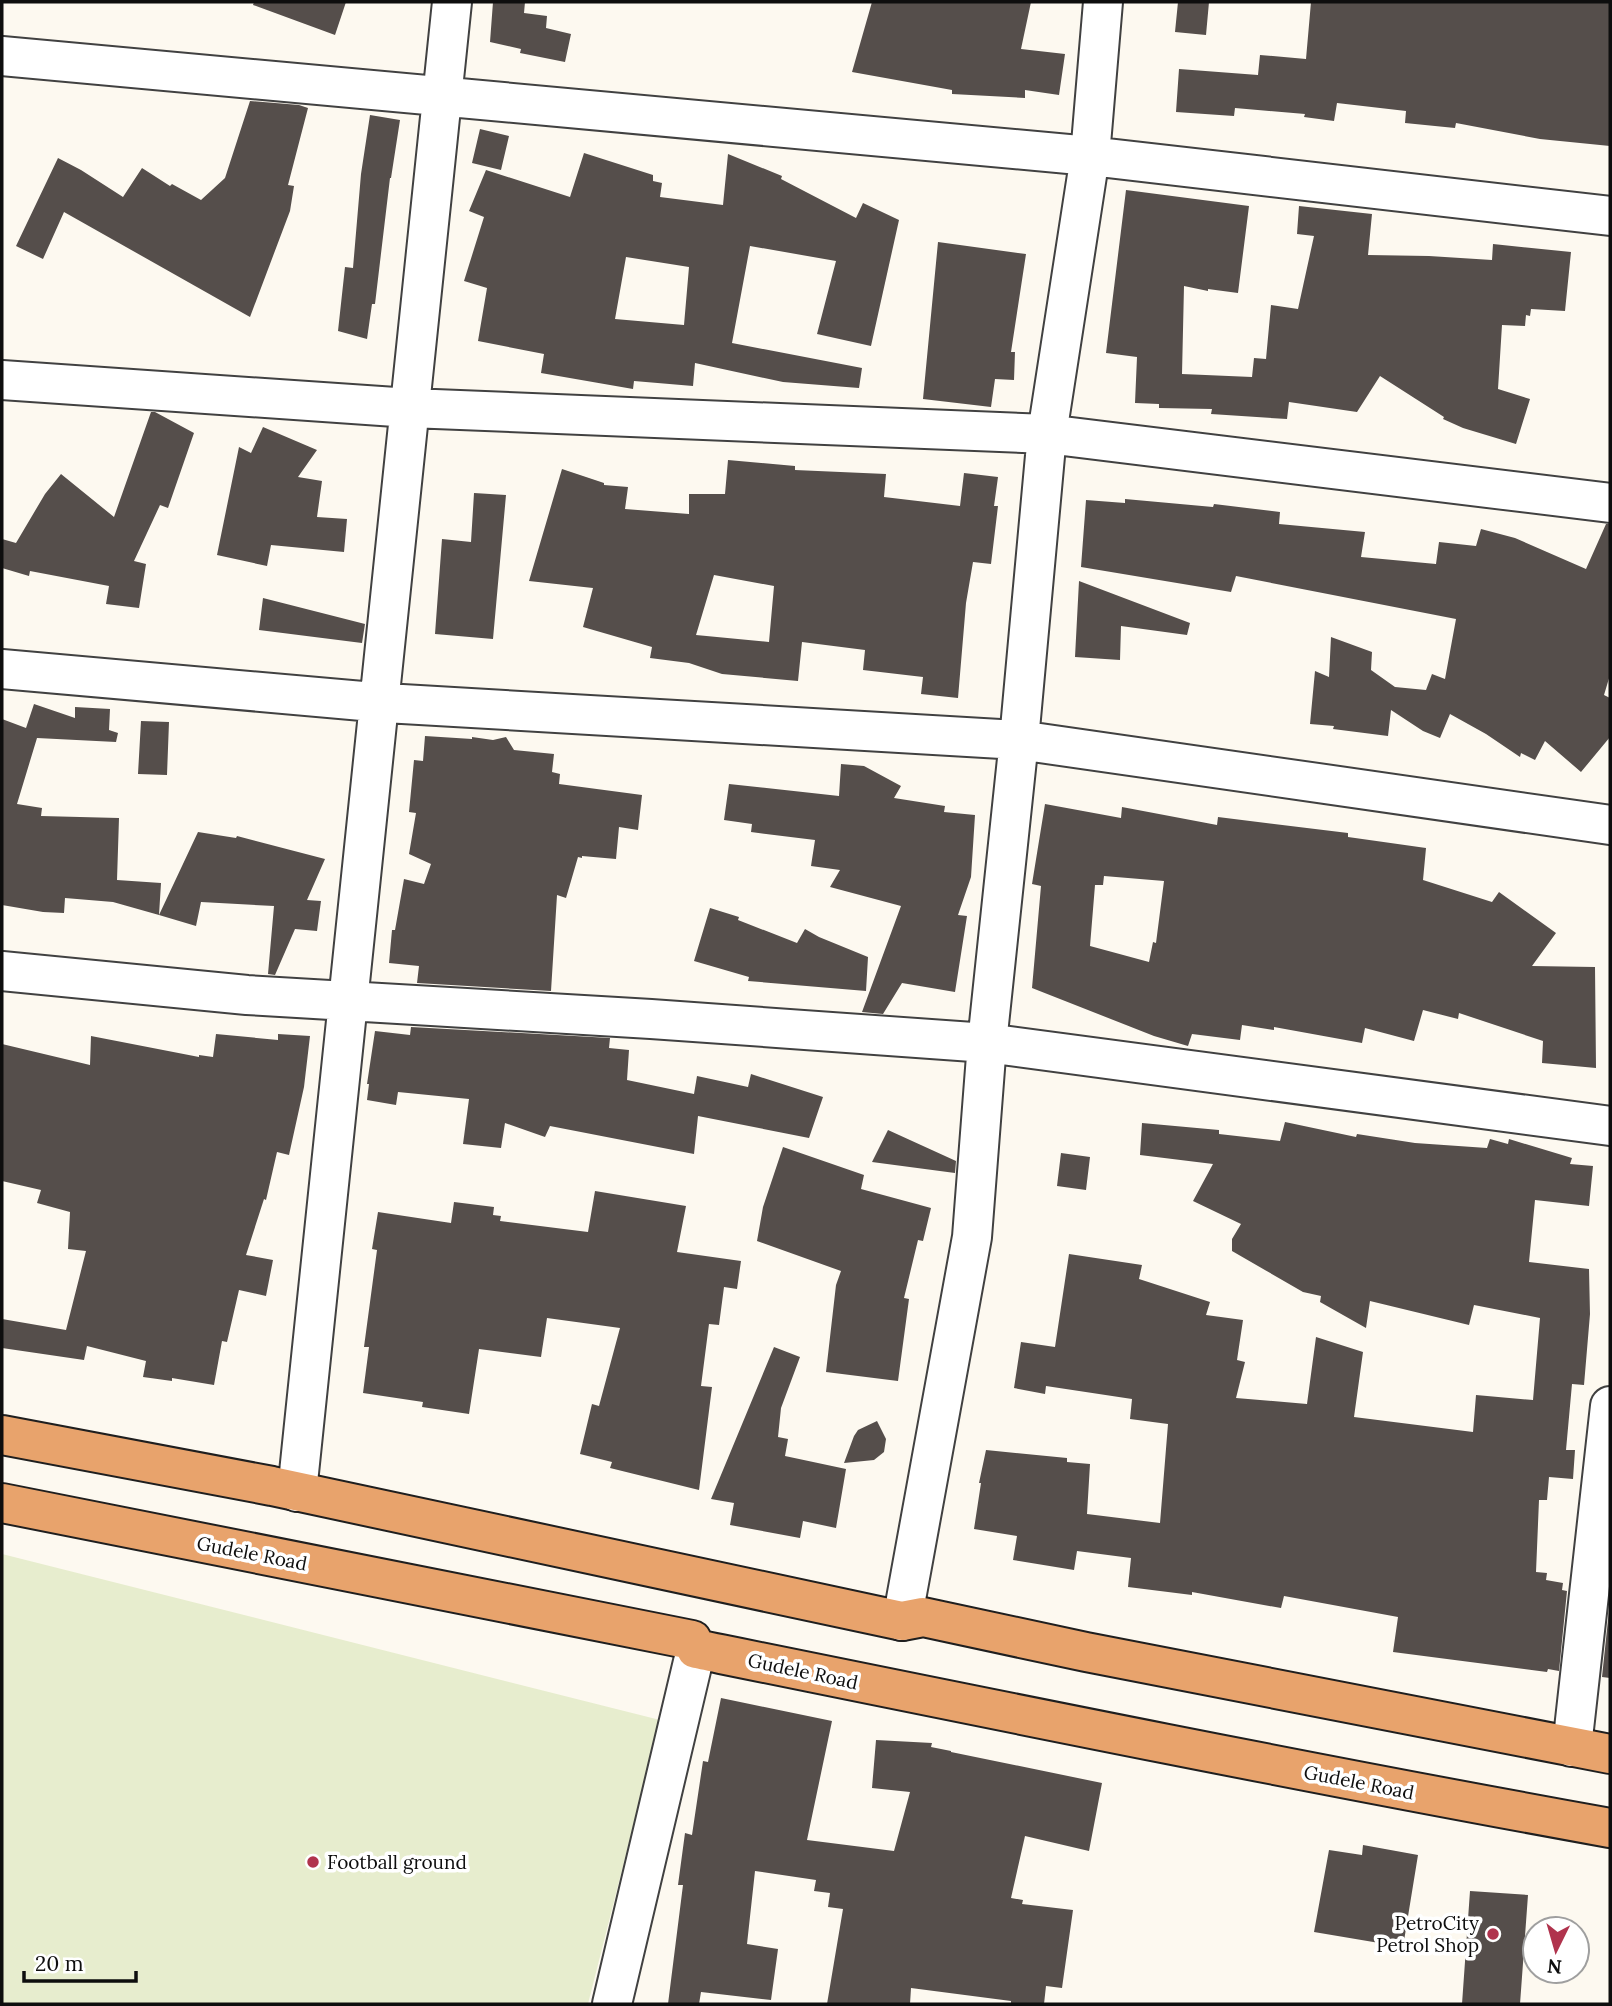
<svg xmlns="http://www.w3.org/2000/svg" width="1612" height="2006" font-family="Lora,serif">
<rect width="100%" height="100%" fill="#fdf9f0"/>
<path fill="#e7edce" d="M2,1554l658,166 -72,284h-586z"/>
<path fill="#554e4b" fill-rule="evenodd" d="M254,2h92l-11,33 -82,-30z
M493,2h32l-1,11 23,3 -1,12 25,6 -6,28 -45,-9 1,-4 -31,-7z
M872,2h159l-10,47 44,5 -6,41 -34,-5v8l-73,-4v-4l-100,-18z
M1178,2h31l-3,33 -31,-3z
M1311,2h299v144l-70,-7 -84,-16 -1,5 -50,-5 1,-12 -69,-8 -3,18 -30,-4 1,-3 -70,-6 -1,8 -58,-4 3,-43 79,6 2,-20 46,4z
M250,101l49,4 9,3 -20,77 6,1 -4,25 -40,106 -186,-105 -21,47 -27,-13 42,-88 23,12 42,27 19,-29 28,18 2,-2 29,16 24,-22z
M370,115l30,5 -9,58h-1l-15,126h-3l-5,35 -29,-8 7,-64 8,1 8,-94z
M480,129l29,7 -8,34 -29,-7z
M584,153l69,22v6l9,2 -2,14 63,8 5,-51 54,22 -1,3 75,39 7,-15 36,17 -28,126 -54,-12 19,-73 -86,-15 -18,97 130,25 -3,20 -76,-6 -88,-19 -2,23 -59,-5 -1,8 -92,-16 3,-19 -66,-13 9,-53 -23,-7 20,-64 -15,-6 17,-41 84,27zM626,257l63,10 -5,58 -69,-6z
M1126,190l123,16 -11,87 -30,-4v2l-24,-5 -2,88 70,3 2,-19 12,1 5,-54 27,4 16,-73 -17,-2 2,-28 73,8 -4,41 61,1 63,4 1,-16 78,8 -6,59 -34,-2 -1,7 -4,-1 -1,11 -23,-1 -4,64 32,10 -14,45 -53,-16 -20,-9 1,-2 -64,-41 -23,36 -68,-10 -2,17 -76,-5 1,-5 -53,-1v-4l-24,-1 2,-46 -31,-4z
M938,242l88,12 -15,98h4l-1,28 -19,-1 -4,28 -68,-8z
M151,412h4l39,21 -26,75 -8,-3 -26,56 12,3 -7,44 -33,-4 3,-18 -79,-15 -1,5 -27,-8v-29l14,4 29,-49 16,-20 53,43z
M263,427l54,23 -19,27 24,4 -5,36 30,2 -3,33 -73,-7 -4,21 -50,-11 22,-108 12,6z
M728,460l67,6v4l91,4 -2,23 76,9 4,-33 34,4 -4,29h4l-7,58 -18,-2 -7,41 -8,95 -37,-4 2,-17 -60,-7 2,-20 -63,-8 -4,39 -76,-7 -33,-11 -39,-5 2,-11 -69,-20 10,-39 -64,-7 33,-112 42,14v2l24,2 -3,22 64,5v-20h36zM714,575l60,11 -5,56 -73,-7z
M474,493l32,2 -13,144 -58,-5 7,-95 29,3z
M1125,499l88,8 1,-3 66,8 -1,12 86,8 -4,25 75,7 3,-22 37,4 5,-17 34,9 71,31 20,-45h4v151l-6,20 6,3v39l-29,35 -36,-31 -10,19 -14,-7 -1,4 -34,-23 -36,-20 -10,24 -17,-7 -32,-21 -3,26 -55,-7 1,-3 -24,-2 5,-53 14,6 2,-40 41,15 -1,18 24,17 31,3 6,-16 13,5 11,-60 -220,-43 -5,16 -150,-25 5,-67 39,3z
M1079,581l111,42 -3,12 -66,-9 -1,34 -45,-3z
M263,598l102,26 -3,19 -103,-13z
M34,704l41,14v-11l35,2 -1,21 9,3 -2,9 -79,-4 -20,66 25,4 -1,8 78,2 -2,62 44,3 -2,32 -46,-13 -48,-4 -1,15 -21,-1 -41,-7v-186l24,9z
M141,721l28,1 -2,53 -29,-1z
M425,736l47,3v-2l21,3 13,-3 8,13 40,4 -2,18 8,2 -1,10 83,11 -4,35 -19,-3 -3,32 -34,-3v2l-4,-1 -12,41 -9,-3 -6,96 -134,-8 2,-17 -30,-3 3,-33h3l9,-51 20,5 7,-20 -22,-10 7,-41 -7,-1 5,-52 9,1z
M841,764l23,2 37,20 -7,12 51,8 -1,6 31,3 -4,62 -13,38 9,1 -12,76 -53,-9 -19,31 -21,-2 39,-106 -71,-19 10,-17 -29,-4 4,-26 -64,-8 1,-8 -28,-4 5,-36 110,12z
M1045,804l76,14 1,-11 95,18 1,-8 130,16v4l78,11 -3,32 69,22 7,-10 57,41 -24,33 63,1 1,101 -54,-5 1,-22 -84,-28 -1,6 -35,-9 -9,31 -49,-13 -3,15 -88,-16v3l-32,-5 -2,15 -48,-6 -4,12 -34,-10 -122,-48 9,-102 -9,-2zM1104,876l60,5 -8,62 -3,-1 -4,20 -59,-16 5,-61h8z
M198,832l38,6 1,-2 88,23 -18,41 14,1 -4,30 -22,-2 -20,46 -7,-1 6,-68 -73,-4 -5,24 -37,-11z
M710,908l29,9 -1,3 59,23 8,-14 14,8 49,20 -2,34 -118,-10 1,-4 -55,-16z
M411,1027l199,11 -1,10 20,2 -2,30 67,14 3,-18 51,11 3,-13 72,23 -14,41 -111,-22 -4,38 -144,-28 -5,11 -40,-14 -4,25 -38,-4 6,-45 -71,-7 -2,13 -29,-5 2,-16h-2l8,-53 35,4z
M216,1034l62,6v-6l32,2 -6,51 -15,68 -12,-3 -11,48 -2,-1 -18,56 27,5 -7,36 -27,-6 -12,52 -5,-1 -8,44 -42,-7v3l-29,-4 3,-16 -59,-15 -3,14 -82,-12v-29l64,11 20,-79 -18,-2 2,-37 -33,-9 4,-13 -39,-9v-137l88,21 1,-29 108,21v-2l14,2z
M1285,1122l71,15 1,-3 58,9 72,5 3,-9 18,5 1,-5 63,19 -2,6 23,2 -4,40 -54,-6 -6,62 60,7 1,45 -6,71 -12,-1 -6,66h9l-2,29 -24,-2 -2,23h-8l-3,72 11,1 -1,7 17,3 -1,7 5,1 -8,80 -11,-2 -1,3 -154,-20 5,-35 -114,-21 -3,12 -89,-16v3l-64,-8 3,-29 -54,-7 -3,19 -61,-10 4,-24 -43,-7 7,-46h-2l7,-33 81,8v4l23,2 -3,50 73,9 8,-99 -38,-5 2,-20 -86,-13 -1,8 -31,-6 7,-46 34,5 14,-93 73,11 -3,14 71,23 -4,13 37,5 -6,40 8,2 -9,36 71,6 9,-67 47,15 -9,65 119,15 3,-37 57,5 7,-82 -66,-13 -5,20 -99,-24 -4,27 -46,-26 1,-6 -18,-4 -71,-41v-12l9,-15 -48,-23 20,-37 -73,-9 2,-32 77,7v4l61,7z
M888,1130l68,31 -1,12 -83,-11z
M783,1147l81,28 -3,14 70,19 -8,33 -5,-1 -14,58 5,1 -11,82 -72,-9 10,-87 5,-14 -84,-30 6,-34z
M1061,1153l29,4 -4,33 -29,-4z
M595,1191l91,15 -9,46 64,9 -4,28 -13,-2 -5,38 -10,-1 -8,62 11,1 -13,103 -89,-22 2,-6 -32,-8 12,-50 7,2 21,-78 -73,-10 -6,39 -62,-8 -10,65 -47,-7 1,-5 -60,-9 6,-46h-5l13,-97 -5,-1 6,-37 73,11 3,-21 40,5 -1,8 8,1 -1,5 88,11z
M774,1347l26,10 -19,51 -3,29 10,2 -3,17 61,13 -10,59 -33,-7 -3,17 -70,-13 4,-22 -23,-4z
M877,1421l9,18 -2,13 -10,8 -30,3 10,-27 4,-6z
M1610,1601v77l-8,-1z
M721,1698l111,23 -25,119 87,11 16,-59 -38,-4 4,-48 56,3 -1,4 20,4v1l151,31 -13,68 -64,-15 -14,62 12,2 -1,4 51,6 -11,78 -16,-2 -2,18h-33v-3l-100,-13 -1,16h-83l16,-95 -15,-2 2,-14 -16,-2 2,-11 -61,-9 -8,73 31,5 -7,51 -70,-8 -2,12h-31l15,-119h-5l7,-52 7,2 11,-74 5,1z
M1363,1845l55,10 -15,92 -89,-15 15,-82 33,5z
M1470,1891l58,4 -8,109h-58z"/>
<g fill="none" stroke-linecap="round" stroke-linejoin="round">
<defs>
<path id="minor" d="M2,56l1088,100 520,60
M2,380l408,28 637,26 563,69
M2,669l383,34 634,37 591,85
M2,971l245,24 404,24 336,24 623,83
M297,1492l155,-1490
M902,1621l70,-384 15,-194 32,-303 28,-306 43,-278 13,-154
M1572,1747l38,-341
M612,2004l84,-355"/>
<path id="trunk" d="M2,1435l270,51 630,135 21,-4 163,35 524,102
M2,1503l690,137 4,9c305,62 609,124 914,179"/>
</defs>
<use href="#minor" stroke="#414141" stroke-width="42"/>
<use href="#trunk" stroke="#1f1f1f" stroke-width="42"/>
<use href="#minor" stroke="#fff" stroke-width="38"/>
<use href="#trunk" stroke="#e8a36c" stroke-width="38"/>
</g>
<g fill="#b0334d" stroke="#fff" stroke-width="2.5">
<circle cx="313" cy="1862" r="7"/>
<circle cx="1493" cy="1934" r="7"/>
</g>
<g text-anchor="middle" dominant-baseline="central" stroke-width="7" stroke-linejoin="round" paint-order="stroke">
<g font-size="19" fill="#0e0e0e" stroke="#fff">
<text transform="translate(252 1553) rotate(11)">Gudele Road</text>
<text transform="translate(803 1671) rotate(12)">Gudele Road</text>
<text transform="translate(1359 1782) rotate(11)">Gudele Road</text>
</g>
<g font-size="19" fill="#0e0e0e" stroke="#fff" text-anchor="start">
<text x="327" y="1862">Football ground</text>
<text x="1479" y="1923" text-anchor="end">PetroCity<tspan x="1479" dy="22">Petrol Shop</tspan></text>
</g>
</g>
<rect width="1612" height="2006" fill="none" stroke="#0e0e0e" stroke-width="7"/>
<g transform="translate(1556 1950) rotate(185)"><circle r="33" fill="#ffffff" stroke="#9f9f9f" stroke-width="2"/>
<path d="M0-5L12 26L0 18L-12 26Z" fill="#b0334d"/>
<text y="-10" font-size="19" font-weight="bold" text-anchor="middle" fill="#0e0e0e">N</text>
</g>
<path d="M24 1971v10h112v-10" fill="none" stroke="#0e0e0e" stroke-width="3.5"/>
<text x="35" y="1971" font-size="21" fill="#0e0e0e" stroke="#ffffff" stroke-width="5" paint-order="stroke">20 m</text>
</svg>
